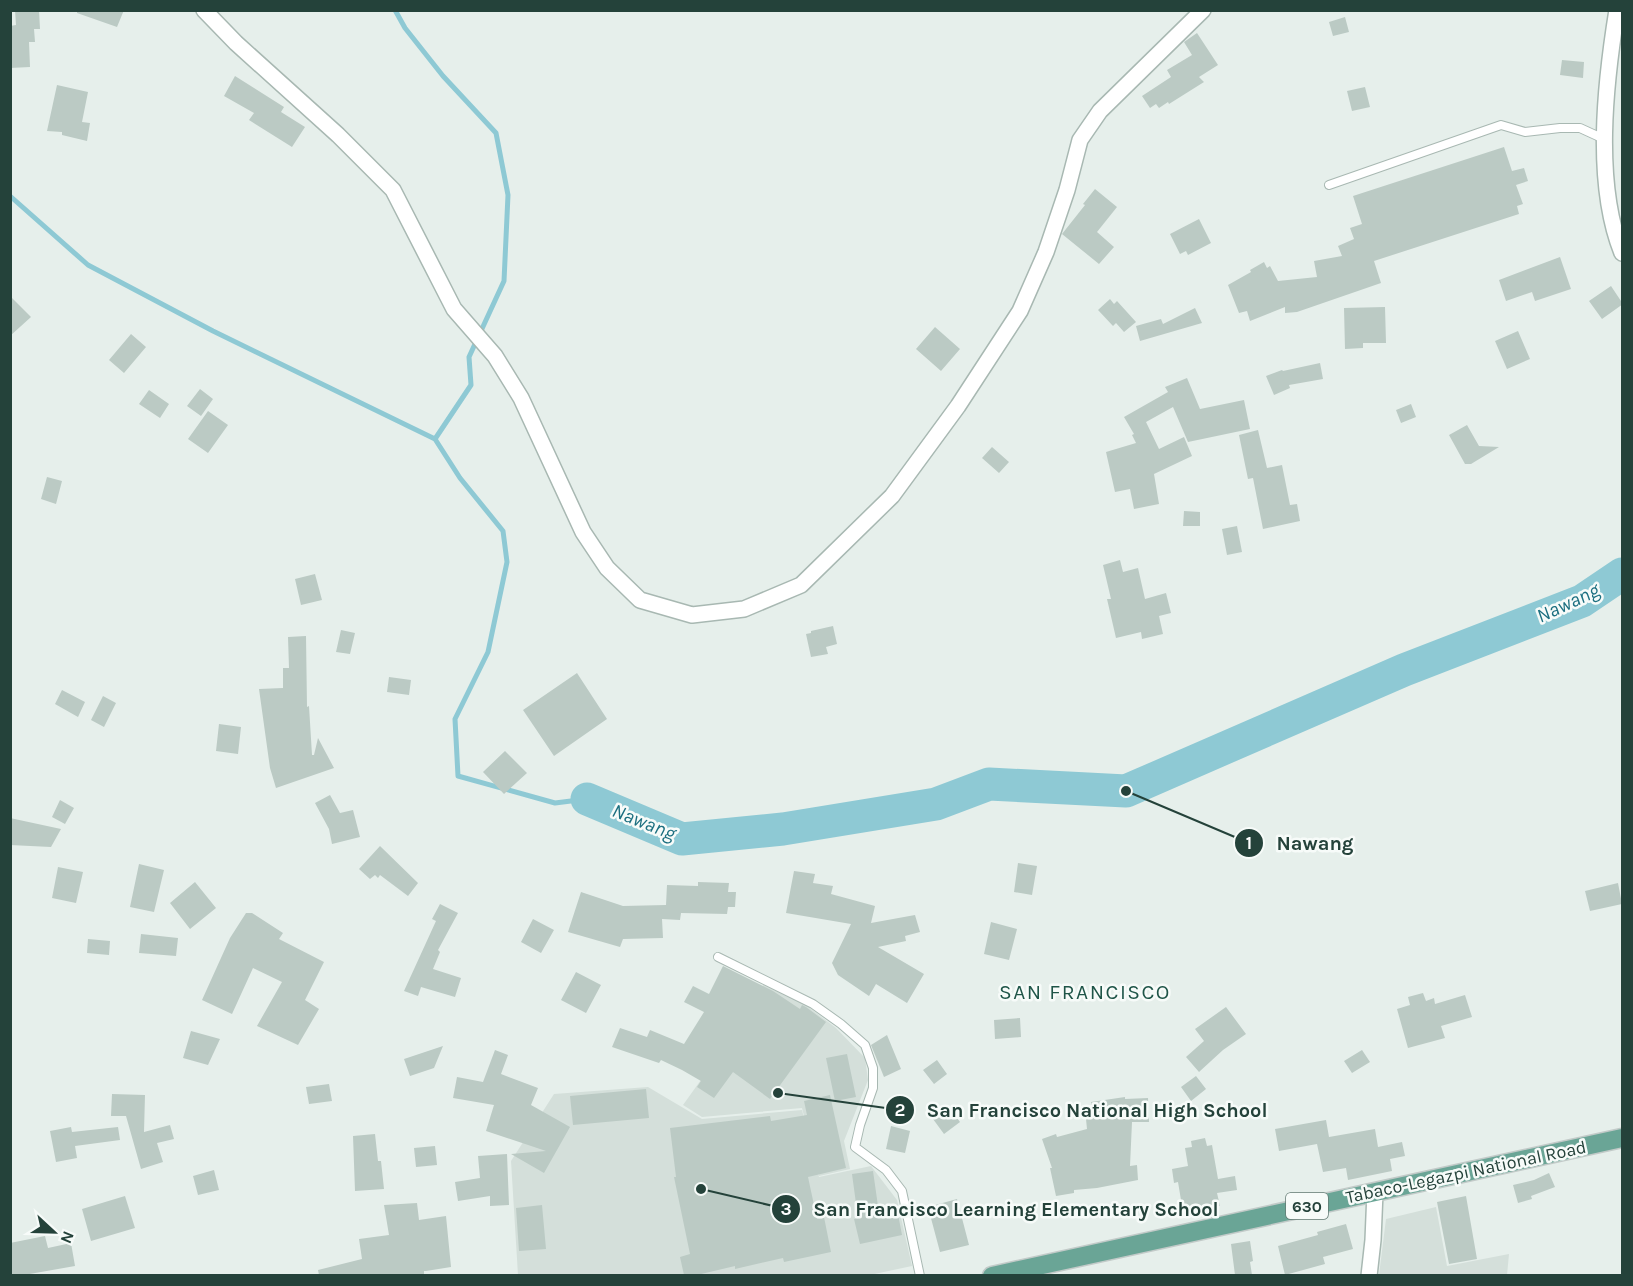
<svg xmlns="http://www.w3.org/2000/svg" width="1633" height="1286" font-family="Karla,sans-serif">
<rect width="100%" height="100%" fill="#e6efeb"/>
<path fill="#d4dfda" d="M764,984l39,19 33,25 29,30 3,22 -24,61 6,28 -31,7 -17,-68 -100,9 -19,-12 53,-74z
M648,1087l54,32 100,-9 17,67 52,-11 26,34 15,66 -47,10 -347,-1 -7,-114 43,-67z
M1436,1207l11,59 62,-12 -2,21h-128l7,-56z"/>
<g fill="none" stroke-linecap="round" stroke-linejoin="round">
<path stroke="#8ec9d4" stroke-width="5" d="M395,10l10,18 38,48 53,57 12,62 -4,86 -35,76 2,28 -36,54 25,39 43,53 4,31 -19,90 -33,67 3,57 97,27 32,-4
M10,196l78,69 125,66 222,108"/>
<path stroke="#8ec9d4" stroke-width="33" d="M587,799l95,40 101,-10 153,-25 53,-20 137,7 278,-121 178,-69 40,-27"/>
</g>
<path fill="#bbcac4" d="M15,10h24l1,19h-6l1,13h-6l1,25 -20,1v-42l6,-1z
M77,10h47l-7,17 -40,-14z
M1345,17l4,15 -16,4 -4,-14z
M1197,33l21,32 -19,12 5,5 -35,22 -1,-2 -9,6 -3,-4 -6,4 -8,-12 29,-19 -4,-7 25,-15 -8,-13z
M1562,60l22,2 -1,16 -23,-3z
M235,76l49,31 -3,5 24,15 -13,20 -43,-27 5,-7 -30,-17z
M57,85l31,7 -6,30 8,1 -3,18 -25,-6v-3l-15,-1z
M1365,87l5,20 -18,4 -5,-20z
M1504,147l8,24 12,-3 4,13 -12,4 7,19 -6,2 2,8 -145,47 7,22 -84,29 -12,1v-6l-35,14 -3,-10 -8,2 -11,-28 23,-13 -1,-2 14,-8 3,6 3,-2 8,15 39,-4 -3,-16 28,-5 -4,-10 16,-7 -4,-11 12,-4 -9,-28z
M1095,189l22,18 -20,25 17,15 -15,17 -37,-30 23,-29 -2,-1z
M1199,219l12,24 -23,12 -2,-4 -6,3 -10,-20z
M1560,257l11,32 -36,12 -3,-9 -26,9 -7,-21z
M1611,286l12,18 -21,15 -13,-18z
M10,296l21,21 -21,19z
M1110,299l4,5 3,-3 19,21 -12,10 -8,-9 -3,3 -15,-16z
M1385,307l1,36h-23v5l-18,1 -1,-41z
M1195,308l7,15 -62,18 -4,-15 25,-7 2,5z
M935,327l25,22 -19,22 -25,-22z
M1518,331l12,28 -23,10 -12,-28z
M131,334l15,13 -22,26 -15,-13z
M1320,363l3,16 -34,6 1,3 -16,7 -8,-19 16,-6 1,1z
M1187,378l13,31 44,-9 6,29 -62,13 -15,-35 -27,15 13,27 25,-12 8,19 -38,18 5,30 -25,5 -4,-20 -15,3 -9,-40 30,-9 -4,-8 2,-1 -10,-17 44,-25 -3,-5z
M200,389l13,10 -12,17 -14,-10z
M149,390l20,14 -9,14 -21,-14z
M1411,404l5,13 -15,6 -5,-13z
M208,411l20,14 -20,28 -20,-14z
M1467,425l12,21 20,1 -28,17h-6l-16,-29z
M1258,430l9,38 15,-3 8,40 7,-1 3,17 -37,8 -10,-51 -5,1 -9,-44z
M992,447l17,15 -10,11 -17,-15z
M47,477l15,4 -6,23 -15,-5z
M1184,511l16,1v14h-17z
M1237,526l5,26 -15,3 -5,-26z
M1120,560l3,12 15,-4 7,31 21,-6 5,20 -12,3 4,18 -21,5 -1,-7 -25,6 -9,-39h4l-8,-34z
M315,574l7,26 -21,5 -6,-26z
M833,626l4,18 -11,3 2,7 -17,3 -5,-23 5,-1v-2z
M341,630l14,3 -5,21 -14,-2z
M306,636l1,71 2,-1 3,49h2l4,-17 16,30 -58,20 -6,-20 -11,-79 24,-1v-20h6l-1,-31z
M577,673l30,46 -53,37 -31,-46z
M389,677l22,3 -2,15 -22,-3z
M62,690l23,12 -7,15 -23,-13z
M103,696l13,7 -12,24 -13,-7z
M219,724l22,3 -3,27 -22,-3z
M505,751l22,22 -23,21 -21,-22z
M330,795l10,18 13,-3 7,27 -28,7 -3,-15 -14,-26z
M60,800l14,8 -9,16 -13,-7z
M10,818l51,11 -10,18 -41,-2z
M380,846l38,37 -10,13 -28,-21 -2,3 -3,-3 -5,4 -11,-10z
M1018,863l19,3 -5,29 -18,-3z
M139,864l25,6 -10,42 -24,-5z
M58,867l25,5 -7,31 -24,-5z
M794,871l21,3 -2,9 20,3 -2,8 44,12 -4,17 44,-8 5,17 -15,4 1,5 -28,6 46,27 -17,29 -31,-19 -7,12 -31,-21 -6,-12 19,-39 -65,-11z
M195,882l21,26 -26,21 -20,-26z
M698,882l31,1 -1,9h8l-1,15h-7l-1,7 -46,-1 -1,7 -18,-1 1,19 -40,1 -3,8 -52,-15 13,-40 42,14 43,-1 1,-20 31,1z
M1618,883l4,21 -32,7 -5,-20z
M440,904l18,9 -20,37 2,2 -7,17 28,9 -6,19 -34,-10 -3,9 -14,-5 32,-70 -4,-2z
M246,913h6l31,20 -4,6 45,23 -19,38 14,9 -21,36 -41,-19 25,-44 -29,-14 -21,46 -30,-14 28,-62z
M533,919l21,11 -13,23 -20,-11z
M991,922l26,7 -8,31 -25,-6z
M141,934l37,4 -2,18 -37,-3z
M88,939l22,2 -1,14 -22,-2z
M723,966l50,25 27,18 2,-4 4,2 20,15 -56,77 -37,-27 -19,26 -17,-11 4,-6 -19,-11 -21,-10 -2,3 -47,-16 8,-19 27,9 3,-7 34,14 20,-32 -20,-10 9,-16 16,8z
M576,972l25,13 -15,28 -25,-13z
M1423,993l3,8 8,-3 1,6 30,-9 7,22 -31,9 4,12 -37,10 -11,-39 13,-4 -2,-8z
M1226,1007l20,27 -23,16 -24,22 -13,-15 18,-16 -9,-12z
M1020,1018l1,19 -26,2 -1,-19z
M191,1031l29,8 -12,26 -25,-7z
M887,1035l14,34 -17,8 -13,-32z
M443,1046l-9,22 -24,8 -6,-17z
M495,1050l13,5 -7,19 37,14 -7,17 39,22 -26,46 -33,-19 35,-3 -60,-20 8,-26 -41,-7 4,-21 26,5z
M1362,1050l8,12 -18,11 -8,-12z
M847,1054l9,43 -21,4 -9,-43z
M937,1060l10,14 -13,10 -11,-14z
M1196,1076l10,13 -15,12 -10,-14z
M329,1084l3,17 -23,3 -3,-17z
M646,1089l3,29 -76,7 -3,-29z
M112,1094l33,1 -1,37 26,-7 4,14 -17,4 6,19 -22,7 -15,-53h-15z
M830,1095l16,73 -38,9 9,42 7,-2 7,35 -47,10 -1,-4 -48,11v-3l-38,9h-13l-4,-18 10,-3 -16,-77h2l-6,-49 100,-12 1,5 36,-6 -3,-14z
M1125,1097v2l23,-1 1,24h-17l-2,44 7,-1 1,15 -41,8 -23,2v3l-18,3 -6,-28h2l-10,-29 14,-5 1,3 30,-8 -2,-20 7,-1 -1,-6z
M949,1107l11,15 -16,12 -11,-15z
M1326,1120l3,17 46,-8 3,18 24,-5 3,14 -15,3 2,12 -44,9 -2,-12 -23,4 -6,-28 -38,7 -4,-22z
M891,1126l19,5 -5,22 -19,-4z
M71,1127l1,5 46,-5 2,13 -45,6 2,12 -21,4 -6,-31z
M375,1134l3,27h3l3,28 -29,2 -2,-55z
M1205,1138l2,8 5,-1 6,34 17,-3 2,14 -20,3 3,13 -37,6 -5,-30 -4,1 -2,-14 16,-3 -3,-18 7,-1 -1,-6z
M435,1146l2,19 -21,2 -2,-19z
M507,1154l2,51 -19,1v-10l-32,5 -3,-19 25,-4 -2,-22z
M214,1170l5,20 -21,5 -5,-19z
M873,1171l6,42 18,-4 5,26 -42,9 -6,-25 4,-1 -6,-44z
M1549,1173l6,14 -24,9 1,3 -14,4 -5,-18 21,-5z
M125,1196l10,32 -44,13 -9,-32z
M1466,1196l11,63 -28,5 -12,-62z
M957,1199l12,46 -29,7 -12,-45z
M417,1203l2,17 27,-4 5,51 -25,4h-2v4h-105l-1,-5 44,-11 -3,-20 30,-4 -5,-30z
M542,1205l4,44 -27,2 -3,-43z
M1346,1224l7,25 -30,8 2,7 -40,11 -7,-29 40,-11 -1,-3z
M45,1236l3,12 23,-5 4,23 -51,9h-14v-32z
M1250,1241l3,20 -3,1 2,13h-17l-4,-31z"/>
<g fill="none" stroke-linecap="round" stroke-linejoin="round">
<defs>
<path id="lane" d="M1329,185l172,-60 24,7 35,-4h20l24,11
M718,957l95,47 28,20 24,21 8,23v20l-13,37 -5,22 31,23 16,21 18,85"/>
<path id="street" d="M204,10l32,33 102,92 55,55 61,119 41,47 26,42 62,134 24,36 33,32 52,15 52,-6 57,-24 91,-89 66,-90 62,-95 26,-59 21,-62 13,-50 20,-29 103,-101
M1617,10c-12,74 -23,173 5,243
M1369,1276l4,-36 2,-48"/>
<path id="primary" d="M992,1276l630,-138"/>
</defs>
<use href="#lane" stroke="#a8b8b2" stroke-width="10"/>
<use href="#street" stroke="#a8b8b2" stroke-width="18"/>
<use href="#primary" stroke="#c2cac8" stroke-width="21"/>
<use href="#lane" stroke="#fff" stroke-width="8"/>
<use href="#street" stroke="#fff" stroke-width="15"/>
<use href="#primary" stroke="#6aa596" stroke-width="18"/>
</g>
<g text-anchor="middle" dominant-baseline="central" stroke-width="5" stroke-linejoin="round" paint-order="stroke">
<rect fill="#f7fbf9" stroke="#637a73" stroke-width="1.5" x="1286" y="1193" width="42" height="26" rx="4.5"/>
<g font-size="16" font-weight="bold" fill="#24423a">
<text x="1307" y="1206">630</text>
</g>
<g font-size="18" fill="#24423a" stroke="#f7fbf9">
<text transform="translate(1466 1172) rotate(-12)">Tabaco-Legazpi National Road</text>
</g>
<g font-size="20" font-style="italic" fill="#1c6f80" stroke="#f7fbf9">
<text transform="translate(1568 603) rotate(-25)">Nawang</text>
<text transform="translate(644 822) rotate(22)">Nawang</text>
</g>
<g font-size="21" letter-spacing="1.5" fill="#1f5548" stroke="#f7fbf9">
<text x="1085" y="992">SAN FRANCISCO</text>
</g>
</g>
<path fill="none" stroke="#24423a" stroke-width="2" d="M1126 791L1249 843M778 1093L900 1110M701 1189L786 1209"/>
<g fill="#24423a" stroke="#f7fbf9" stroke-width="2">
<circle cx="1126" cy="791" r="6"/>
<circle cx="778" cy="1093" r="6"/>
<circle cx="701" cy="1189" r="6"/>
<circle cx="1249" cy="843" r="15"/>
<circle cx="900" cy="1110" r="15"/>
<circle cx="786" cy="1209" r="15"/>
</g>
<g font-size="18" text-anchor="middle" font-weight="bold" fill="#fff">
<text x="1249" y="849">1</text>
<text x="900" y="1116">2</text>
<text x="786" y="1215">3</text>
</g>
<g font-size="20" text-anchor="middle" font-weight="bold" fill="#24423a" stroke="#f7fbf9" stroke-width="5" stroke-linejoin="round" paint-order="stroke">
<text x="1315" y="850">Nawang</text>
<text x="1097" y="1117">San Francisco National High School</text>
<text x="1016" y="1216">San Francisco Learning Elementary School</text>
</g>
<rect width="1633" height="1286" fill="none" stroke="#24423a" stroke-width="24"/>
<g transform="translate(54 1232) rotate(112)" stroke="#f7fbf9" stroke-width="4.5" paint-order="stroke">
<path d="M0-4.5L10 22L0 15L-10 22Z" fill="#24423a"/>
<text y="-9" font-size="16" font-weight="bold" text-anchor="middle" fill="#24423a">N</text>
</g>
</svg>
